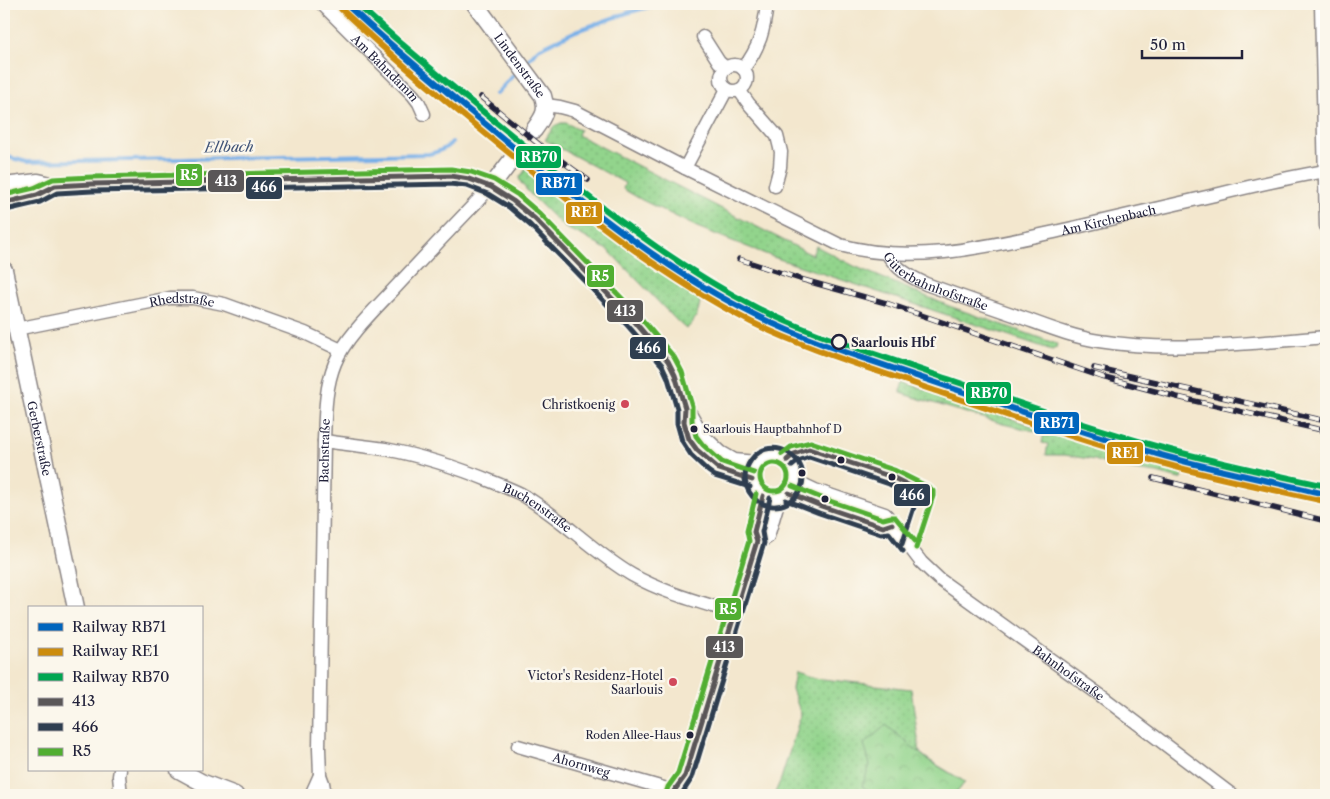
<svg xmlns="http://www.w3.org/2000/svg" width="1330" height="799" font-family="'Libre Caslon Text',serif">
<defs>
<pattern id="grass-dots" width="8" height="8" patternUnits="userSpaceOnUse" patternTransform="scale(1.25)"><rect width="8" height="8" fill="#92d48c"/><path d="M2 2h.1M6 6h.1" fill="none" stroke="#7eb67a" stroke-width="1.8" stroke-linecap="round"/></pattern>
<pattern id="park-crowns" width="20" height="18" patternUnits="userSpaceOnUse" patternTransform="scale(1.25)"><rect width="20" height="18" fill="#92d48c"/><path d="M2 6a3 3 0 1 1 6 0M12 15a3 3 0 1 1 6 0" fill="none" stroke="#7eb67a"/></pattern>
</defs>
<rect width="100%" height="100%" fill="#fbf7ec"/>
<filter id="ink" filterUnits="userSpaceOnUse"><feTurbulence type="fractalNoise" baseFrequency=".02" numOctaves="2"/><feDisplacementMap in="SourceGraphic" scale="10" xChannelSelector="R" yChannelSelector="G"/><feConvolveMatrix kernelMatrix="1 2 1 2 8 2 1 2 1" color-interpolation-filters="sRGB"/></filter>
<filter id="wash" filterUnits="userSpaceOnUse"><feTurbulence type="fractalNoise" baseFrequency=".0096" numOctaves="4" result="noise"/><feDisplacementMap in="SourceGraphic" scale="20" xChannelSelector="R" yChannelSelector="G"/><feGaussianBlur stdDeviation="1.12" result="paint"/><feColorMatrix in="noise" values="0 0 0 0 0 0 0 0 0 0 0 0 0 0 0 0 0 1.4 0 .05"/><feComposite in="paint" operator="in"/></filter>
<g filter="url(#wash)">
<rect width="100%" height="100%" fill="#f3e7ce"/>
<path fill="url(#grass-dots)" stroke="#5a7b64" d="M561,123h5l14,7 -2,5 234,120 4,-9 38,20 95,40 108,38 -1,4 -4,2 -279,-93 -76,-30 -55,-27 -19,-11 2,-6 -80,-43 9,-14z
M527,168l31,20 44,40 20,16 23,16 56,36c-2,13 -4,25 -15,33l-9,-8 -68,-70 -28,-16 -16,-7 -35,-34 -9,-11 -2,-5z
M903,382l163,55 109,33 7,5v3l-3,1 -22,-6 -45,-6 -17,-7 -30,-5h-19l2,-11 -6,-1 2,-10 -41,-9 -100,-30 -3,-2z
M795,672l19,6 97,11 9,64 9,7 36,22 -10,13h-181l7,-16 20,-65 -9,-25z"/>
<path fill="url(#park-crowns)" stroke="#5a7b64" d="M886,725l42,35 37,22 -10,13h-80l-13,-9 8,-21 -6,-21z"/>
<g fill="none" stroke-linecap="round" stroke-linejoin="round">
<path stroke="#79b0e8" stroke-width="4" d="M524,64l14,-15 38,-18 51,-18 32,-9
M496,94l23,-25
M4,156l23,6 402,-8c10,-2 17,-5 23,-12"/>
</g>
</g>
<g filter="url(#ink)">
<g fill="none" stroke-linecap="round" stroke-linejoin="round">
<path stroke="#c9c0b1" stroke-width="16" stroke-dasharray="16 8" stroke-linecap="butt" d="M514,157l20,-27"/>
<defs>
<g id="minor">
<path id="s1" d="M322,4l91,91 6,8 5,11"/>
<path d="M1321,4l5,222"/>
<path d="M703,37l16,25 7,6"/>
<circle cx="734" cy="78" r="13"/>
<path d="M743,69c17,-22 21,-39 24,-65"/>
<path d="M739,90l10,14 28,32 4,16 -1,15 -5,19"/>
<path id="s2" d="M546,105l14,2 15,4 110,57 155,77c75,21 154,0 228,-16 49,-11 98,-23 147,-34 37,-9 74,-18 111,-24"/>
<path d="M685,168l42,-79"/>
<path id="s3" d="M887,253c10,17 22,23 39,31 33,12 65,23 97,34 25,9 50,19 76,23 75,12 152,2 227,-4"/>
<path id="s4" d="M16,329l154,-31h23l31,6 81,29 36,17"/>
<path id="s5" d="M324,441c20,3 41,5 61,8 37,7 74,19 108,33 10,4 20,8 28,12 40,23 72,58 111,81 32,18 68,27 103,38"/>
<path id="s6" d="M796,481l19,9 70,24 5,5 2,5 29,38 18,17 161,116 132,100"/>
<path d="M789,493l32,13 62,21 9,-3"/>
<path id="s7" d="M518,746l156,45"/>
<path d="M120,770l-1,6 2,19"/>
<path d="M311,795l9,-20"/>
<path id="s8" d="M325,795l-2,-12 -3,-8 -1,-26 5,-308c1,-26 1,-54 11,-78 10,-25 40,-54 59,-74 32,-34 64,-68 97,-102"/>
</g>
<g id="tertiary">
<path id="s9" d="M475,4l68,92c5,16 0,21 -9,34"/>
<path d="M4,186l34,-4 17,4 37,-2 359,-8 18,3 22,8 22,14 22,18 99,102 34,40 7,14 10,33 12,21 7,10 16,15 14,8 22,2"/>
<path d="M491,187l23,-30"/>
<path d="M4,203l33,-8 18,-9"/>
<path id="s10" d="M4,270l72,338"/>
<path d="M684,415c-1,21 17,45 35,54 10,5 23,7 33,11"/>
<circle cx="774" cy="477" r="22"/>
<path d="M757,541l9,-5 11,-37"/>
<path d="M179,770l22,12 34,13"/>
<path d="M673,795l1,-4 11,-15 72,-235 -3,-9 9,-36"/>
</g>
</defs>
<use href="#minor" stroke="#8a8484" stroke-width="15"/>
<use href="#tertiary" stroke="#8a8484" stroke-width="19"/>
<use href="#minor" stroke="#fff" stroke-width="12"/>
<use href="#tertiary" stroke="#fff" stroke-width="16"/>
<defs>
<path id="rail" d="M481,97l60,49 47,34
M739,259l61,20 86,24 216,74 75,20 149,34
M1094,368l232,53
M1153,478l173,43"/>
</defs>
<use href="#rail" stroke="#22223b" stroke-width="5.5"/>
<use href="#rail" stroke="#fbf7ec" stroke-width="4" stroke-dasharray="11" stroke-linecap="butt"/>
<defs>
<path id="bus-1" d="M4,203l33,-8 18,-9 37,-2 359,-8 18,3 22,8 22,14 22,18 99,102 34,40 7,14 10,33 -1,14 5,17 8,11 22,19 33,11
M787,460l7,-6 15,-5 83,28 34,17
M789,493l32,13 62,21 9,-3
M673,795l1,-4 11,-15 72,-235 -3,-9 9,-36"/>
<path id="bus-2" d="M6,210l34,-8 17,-9 35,-2 358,-7 17,2 21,8 21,13 21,18 98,101 34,39 6,13 9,31v14l5,18 9,14 17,16 7,5 35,11
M792,466l6,-5 11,-4 80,27 28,14 -15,46
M786,500l33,13 62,21 8,-1 14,18
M757,501c-13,-11 -16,-27 -6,-41 20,-28 64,-1 49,30 -2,5 -7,10 -13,13 -8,4 -18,4 -26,0
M681,795l11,-17 72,-235 -2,-11 8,-34"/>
<path id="bus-3" d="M4,195l30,-7 19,-9 39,-2 359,-8 20,3 23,8 24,15 22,19 99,102 35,41 8,15 10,34v15l4,15 7,9 19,17 32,11
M782,454l9,-7 20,-5 83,28 36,18 3,3v5l-17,52
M760 477a14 14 0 1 1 28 0a14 14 0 1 1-28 0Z
M792,486l32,13 59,20 8,-2h4l20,24
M666,793l2,-6 10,-14 71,-232 -2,-10 9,-37"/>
</defs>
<use href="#bus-1" stroke="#fbf7ec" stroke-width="9"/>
<use href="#bus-2" stroke="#fbf7ec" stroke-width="9"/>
<use href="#bus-3" stroke="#fbf7ec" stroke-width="9"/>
<use href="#bus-1" stroke="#5a5758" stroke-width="5"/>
<use href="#bus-2" stroke="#2e3e50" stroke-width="5"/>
<use href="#bus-3" stroke="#51ae31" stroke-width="5"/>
<defs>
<path id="rail-1" d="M346,4c53,50 110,95 166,142 77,62 154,125 243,169 55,28 115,45 173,65 76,26 152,52 229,74 56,16 113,27 169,40"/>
<path id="rail-2" d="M341,9c52,49 107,94 162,139 79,64 158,128 248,174 57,28 119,46 179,67 82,28 163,56 246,78 49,13 99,23 148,34"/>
<path id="rail-3" d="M357,4c50,46 103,89 156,132 77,63 155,126 244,172 56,28 117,45 176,66 75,25 150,52 226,73 55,15 111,27 167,39"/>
</defs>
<use href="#rail-1" stroke="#fbf7ec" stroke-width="10"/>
<use href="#rail-2" stroke="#fbf7ec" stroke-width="10"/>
<use href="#rail-3" stroke="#fbf7ec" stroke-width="10"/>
<use href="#rail-1" stroke="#0065bd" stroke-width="6"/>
<use href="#rail-2" stroke="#cc8c0c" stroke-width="6"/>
<use href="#rail-3" stroke="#00a651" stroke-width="6"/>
</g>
</g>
<circle fill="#fbf7ec" stroke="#22223b" stroke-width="2.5" cx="839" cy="342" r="7"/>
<g fill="#d1495b" stroke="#fbf7ec" stroke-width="2">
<circle cx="625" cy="404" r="5"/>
<circle cx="673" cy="682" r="5"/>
</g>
<g fill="#22223b" stroke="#fbf7ec" stroke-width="2">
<circle cx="694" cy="429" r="4.5"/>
<circle cx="841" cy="460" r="4.5"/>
<circle cx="802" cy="473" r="4.5"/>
<circle cx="892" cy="477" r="4.5"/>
<circle cx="825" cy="499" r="4.5"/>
<circle cx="690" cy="735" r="4.5"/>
</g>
<g text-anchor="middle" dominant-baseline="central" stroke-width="5" stroke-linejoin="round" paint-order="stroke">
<g font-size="11" fill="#22223b" stroke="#fbf7ec" text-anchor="start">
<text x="703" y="429">Saarlouis Hauptbahnhof D</text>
<text x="681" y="735" text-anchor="end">Roden Allee-Haus</text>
</g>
<g font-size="12" fill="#22223b" stroke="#fbf7ec">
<text stroke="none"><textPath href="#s9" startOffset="76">Lindenstraße</textPath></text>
<text stroke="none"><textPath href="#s1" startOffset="90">Am Bahndamm</textPath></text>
<text stroke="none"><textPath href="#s2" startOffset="599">Am Kirchenbach</textPath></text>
<text stroke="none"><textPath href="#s3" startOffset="58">Güterbahnhofstraße</textPath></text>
<text stroke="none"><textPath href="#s4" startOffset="169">Rhedstraße</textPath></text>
<text stroke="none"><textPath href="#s10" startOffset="172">Gerberstraße</textPath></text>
<text stroke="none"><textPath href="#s8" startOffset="345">Bachstraße</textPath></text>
<text stroke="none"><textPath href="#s5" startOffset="226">Buchenstraße</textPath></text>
<text stroke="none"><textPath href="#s6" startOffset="340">Bahnhofstraße</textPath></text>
<text stroke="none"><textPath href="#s7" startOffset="66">Ahornweg</textPath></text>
</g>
<g font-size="12" font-weight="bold" fill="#22223b" stroke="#fbf7ec" text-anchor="start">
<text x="851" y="342">Saarlouis Hbf</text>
</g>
<g font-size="12" fill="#22223b" stroke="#fbf7ec" text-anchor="end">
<text x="615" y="404">Christkoenig</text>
<text x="663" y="675">Victor's Residenz-Hotel<tspan x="663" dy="14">Saarlouis</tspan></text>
</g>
<g font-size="14" font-style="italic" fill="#405478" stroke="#fbf7ec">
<text transform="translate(229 147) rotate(-1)">Ellbach</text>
</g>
</g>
<g stroke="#fbf7ec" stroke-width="2">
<rect x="515" y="145" width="47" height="24" rx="5" fill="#00a651"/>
<rect x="175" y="163" width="28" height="24" rx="5" fill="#51ae31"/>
<rect x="207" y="169" width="38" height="24" rx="5" fill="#5a5758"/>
<rect x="535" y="172" width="48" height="24" rx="5" fill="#0065bd"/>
<rect x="245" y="176" width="38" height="24" rx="5" fill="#2e3e50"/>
<rect x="565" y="201" width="38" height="24" rx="5" fill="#cc8c0c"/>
<rect x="586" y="264" width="29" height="24" rx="5" fill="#51ae31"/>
<rect x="606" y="299" width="38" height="24" rx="5" fill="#5a5758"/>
<rect x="629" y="336" width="38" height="24" rx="5" fill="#2e3e50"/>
<rect x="965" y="381" width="47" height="24" rx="5" fill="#00a651"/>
<rect x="1033" y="411" width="47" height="24" rx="5" fill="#0065bd"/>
<rect x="1106" y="441" width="38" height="24" rx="5" fill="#cc8c0c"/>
<rect x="893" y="483" width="38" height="24" rx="5" fill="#2e3e50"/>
<rect x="714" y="597" width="28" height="24" rx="5" fill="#51ae31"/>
<rect x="705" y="635" width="39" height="24" rx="5" fill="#5a5758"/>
</g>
<g font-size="14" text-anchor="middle" font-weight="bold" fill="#fff">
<text x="539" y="162">RB70</text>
<text x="189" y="180">R5</text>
<text x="226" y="186">413</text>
<text x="559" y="188">RB71</text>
<text x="264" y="192">466</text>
<text x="584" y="217">RE1</text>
<text x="600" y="281">R5</text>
<text x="625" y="316">413</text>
<text x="648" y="353">466</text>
<text x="989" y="398">RB70</text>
<text x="1057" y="428">RB71</text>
<text x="1125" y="458">RE1</text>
<text x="912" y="500">466</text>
<text x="728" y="614">R5</text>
<text x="724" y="652">413</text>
</g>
<rect width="1330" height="799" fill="none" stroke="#fbf7ec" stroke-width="20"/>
<rect x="28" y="606" width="175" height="165" fill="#fbf7ec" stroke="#a4a2a5"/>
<rect x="38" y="623" width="25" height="8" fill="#0065bd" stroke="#a4a2a5"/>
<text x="72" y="632" font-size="15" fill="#22223b">Railway RB71</text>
<rect x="38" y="648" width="25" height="8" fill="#cc8c0c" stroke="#a4a2a5"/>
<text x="72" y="656" font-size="15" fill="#22223b">Railway RE1</text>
<rect x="38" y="673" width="25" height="8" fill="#00a651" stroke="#a4a2a5"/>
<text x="72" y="682" font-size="15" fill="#22223b">Railway RB70</text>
<rect x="38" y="698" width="25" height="8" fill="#5a5758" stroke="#a4a2a5"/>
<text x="72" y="706" font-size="15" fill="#22223b">413</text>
<rect x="38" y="723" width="25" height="8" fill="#2e3e50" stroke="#a4a2a5"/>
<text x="72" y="732" font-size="15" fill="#22223b">466</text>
<rect x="38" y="748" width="25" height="8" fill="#51ae31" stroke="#a4a2a5"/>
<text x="72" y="756" font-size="15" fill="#22223b">R5</text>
<path d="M1142 50v8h100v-8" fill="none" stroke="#22223b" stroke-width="2.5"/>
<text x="1150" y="50" font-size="15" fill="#22223b" stroke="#fbf7ec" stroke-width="4" paint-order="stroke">50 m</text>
</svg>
